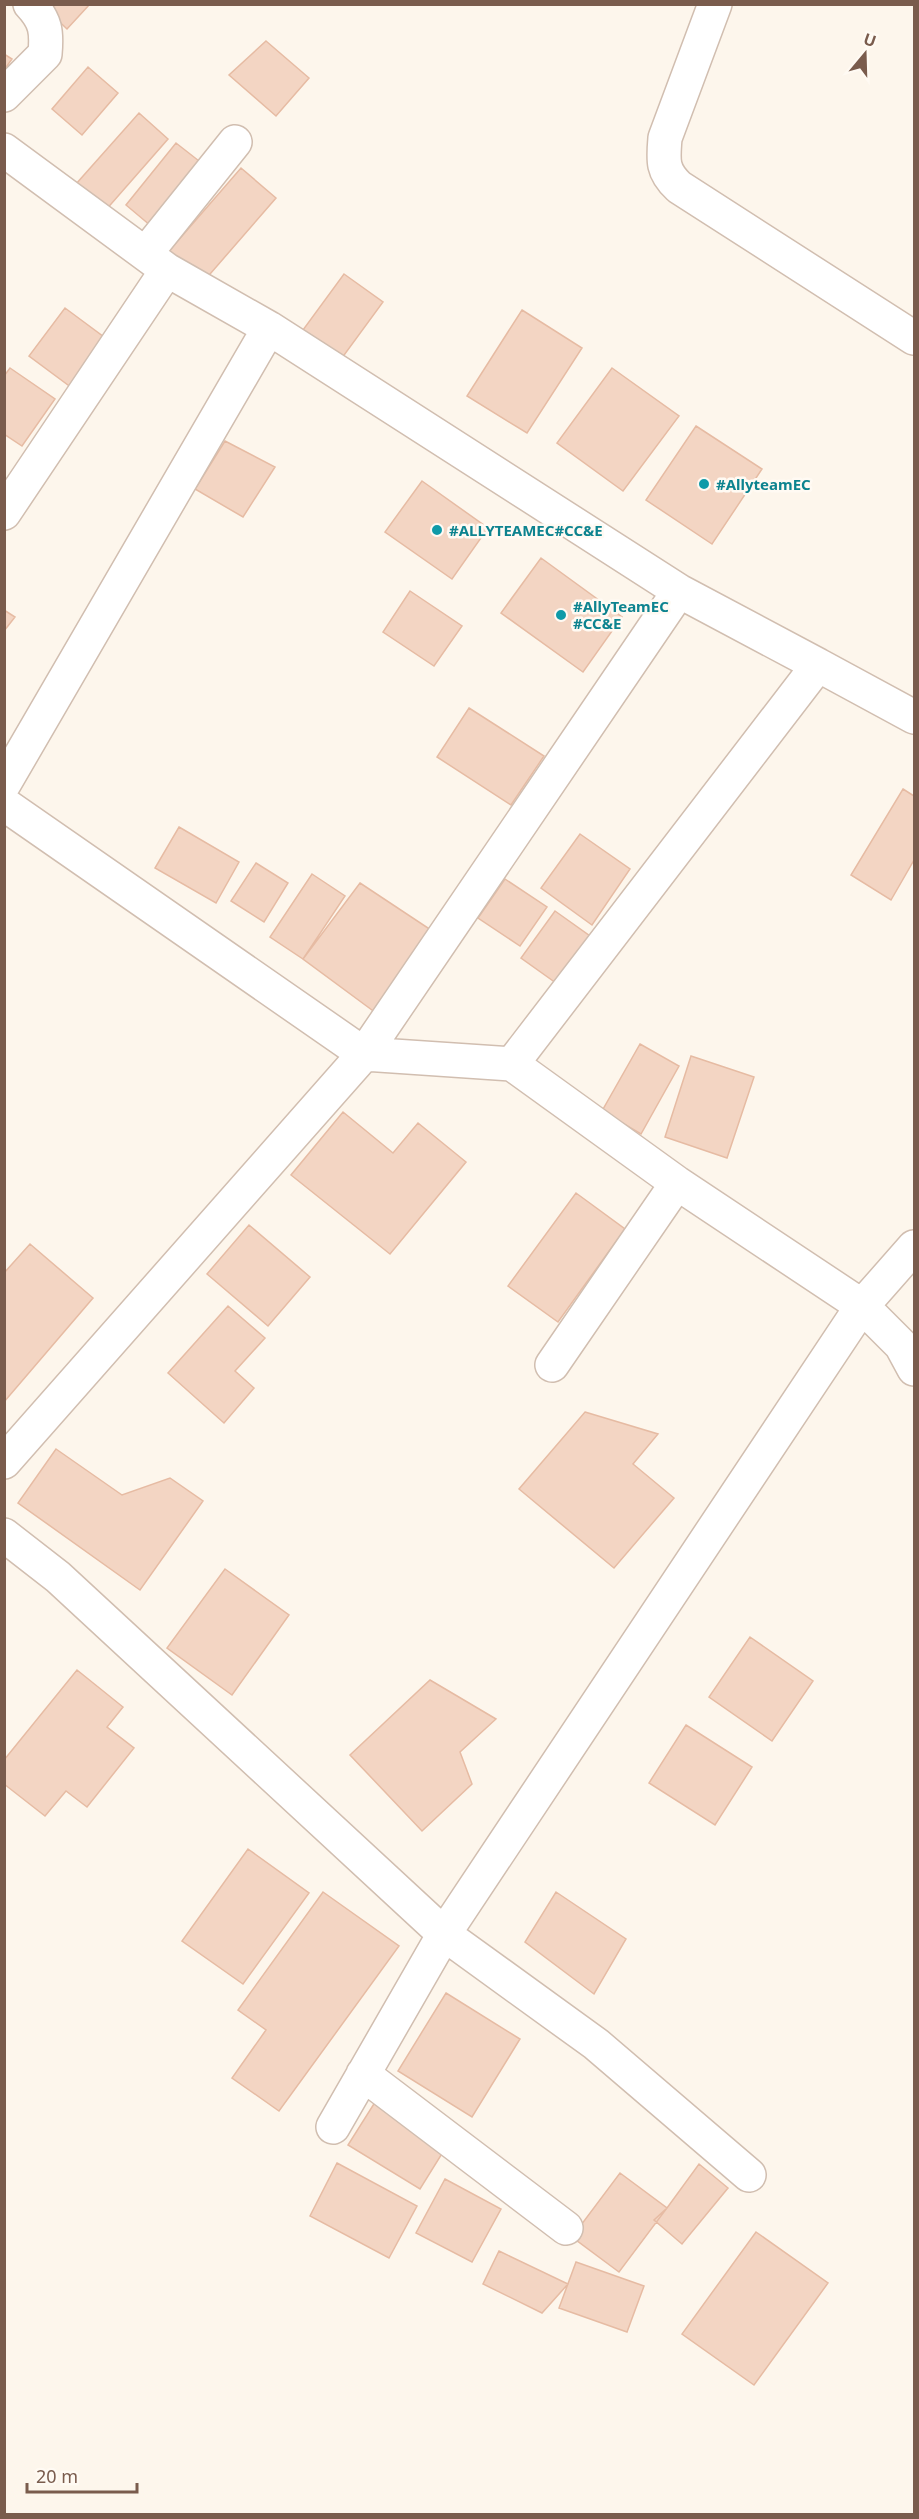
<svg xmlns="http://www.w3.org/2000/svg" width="919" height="2519" font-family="'Noto Sans',sans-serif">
<rect width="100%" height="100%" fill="#fdf6ec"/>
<path fill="#f3d5c3" stroke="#e6bba3" stroke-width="1.5" d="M41,4h49l-23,25z
M266,41l43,37 -33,38 -47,-41z
M4,54l8,5 -8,11z
M88,67l30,26 -36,42 -30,-26z
M139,113l29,26 -63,72 -29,-27z
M176,143l32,25 -51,63 -31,-26z
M241,168l35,30 -72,83 -35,-30z
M344,274l39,28 -44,60 -39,-28z
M65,308l43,32 -36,48 -43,-32z
M522,310l60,38 -55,85 -60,-37z
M10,368l45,31 -33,47 -18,-12v-58z
M612,368l67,48 -56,75 -66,-48z
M696,426l66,43 -50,75 -66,-44z
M225,441l50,26 -32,50 -48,-28z
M422,481l66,47 -36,51 -67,-47z
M541,558l81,59 -39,55 -82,-59z
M410,591l52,35 -28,40 -51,-34z
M4,610l11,7 -11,14z
M469,708l75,48 -33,49 -74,-48z
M903,789l11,7v64l-23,40 -40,-25z
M179,827l60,35 -23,41 -61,-35z
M580,834l50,35 -38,56 -51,-37z
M256,863l32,20 -24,39 -33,-21z
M312,874l33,22 -42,63 -33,-22z
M505,879l42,28 -27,39 -42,-28z
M360,883l71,47 -55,83 -73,-54z
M555,911l35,25 -34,47 -35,-25z
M640,1044l39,22 -38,68 -39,-23z
M691,1056l63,21 -27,81 -62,-21z
M343,1112l50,41 25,-30 48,39 -76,92 -99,-79z
M576,1193l49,36 -67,93 -50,-36z
M249,1225l61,52 -42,49 -61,-52z
M30,1244l63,54 -89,104v-129z
M228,1306l37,32 -30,33 19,17 -30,35 -56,-50z
M585,1412l73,22 -25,30 41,34 -60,70 -95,-79z
M56,1449l66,46 48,-17 33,23 -63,89 -122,-87z
M225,1569l64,46 -57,80 -65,-47z
M750,1637l63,44 -41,60 -63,-44z
M77,1670l46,37 -16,20 27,21 -47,59 -21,-16 -21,25 -41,-32v-24z
M430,1680l66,39 -36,33 12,32 -50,47 -72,-76z
M686,1725l66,42 -37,58 -66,-42z
M248,1849l61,44 -66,91 -61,-43z
M323,1892l76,54 -120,165 -47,-33 34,-48 -28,-20z
M556,1892l70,47 -32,55 -69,-52z
M446,1993l74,46 -48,78 -74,-46z
M377,2099l71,45 -28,45 -72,-44z
M337,2163l80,43 -28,52 -79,-42z
M699,2164l29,24 -46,56 -28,-24 13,-12z
M620,2173l47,35 -48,64 -47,-35z
M445,2179l56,30 -29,53 -56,-29z
M756,2232l72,51 -74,102 -72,-51z
M499,2251l69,33 -26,29 -59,-29z
M576,2262l68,24 -17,46 -68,-24z"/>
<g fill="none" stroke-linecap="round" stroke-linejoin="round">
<defs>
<path id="minor" d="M715,4l-50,134c-2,23 -3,33 14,49l235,151
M4,95l41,-41c2,-22 1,-33 -15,-50
M4,150l163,120 102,58 410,263 139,74
M146,253l89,-111
M4,513l163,-243
M4,784l265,-456
M4,804l360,250 148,10 165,119 185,123 39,39 13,24
M512,1064l306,-399 96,52
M552,1365l125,-182
M4,1462l360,-408 315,-463
M4,1535l54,42 386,357 152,110 153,131
M363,2074l203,154
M333,2127l111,-193 418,-628 52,-59"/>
</defs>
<use href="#minor" stroke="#d1beb0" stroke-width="36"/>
<use href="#minor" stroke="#fff" stroke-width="33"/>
</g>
<g fill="#0f9aa8" stroke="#fffaf3" stroke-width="2">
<circle cx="704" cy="484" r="6"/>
<circle cx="437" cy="530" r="6"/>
<circle cx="561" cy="615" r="6"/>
</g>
<g text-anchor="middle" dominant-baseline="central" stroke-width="5" stroke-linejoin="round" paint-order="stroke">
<g font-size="15" font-weight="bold" fill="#0d838f" stroke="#fffaf3" text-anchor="start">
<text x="716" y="484">#AllyteamEC</text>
<text x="449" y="530">#ALLYTEAMEC#CC&amp;E</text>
<text x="573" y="606">#AllyTeamEC<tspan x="573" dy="17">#CC&amp;E</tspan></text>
</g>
</g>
<rect width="919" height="2519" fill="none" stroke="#7a5c4d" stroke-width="12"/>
<g transform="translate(865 54) rotate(19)" stroke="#fffaf3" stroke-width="4.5" paint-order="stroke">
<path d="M0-4.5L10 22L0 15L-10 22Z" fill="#7a5c4d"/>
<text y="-9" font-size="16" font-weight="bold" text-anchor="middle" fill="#7a5c4d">U</text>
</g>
<path d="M27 2483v9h110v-9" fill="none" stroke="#7a5c4d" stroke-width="3"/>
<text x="36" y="2483" font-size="18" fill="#7a5c4d" stroke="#fffaf3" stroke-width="4.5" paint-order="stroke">20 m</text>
</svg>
